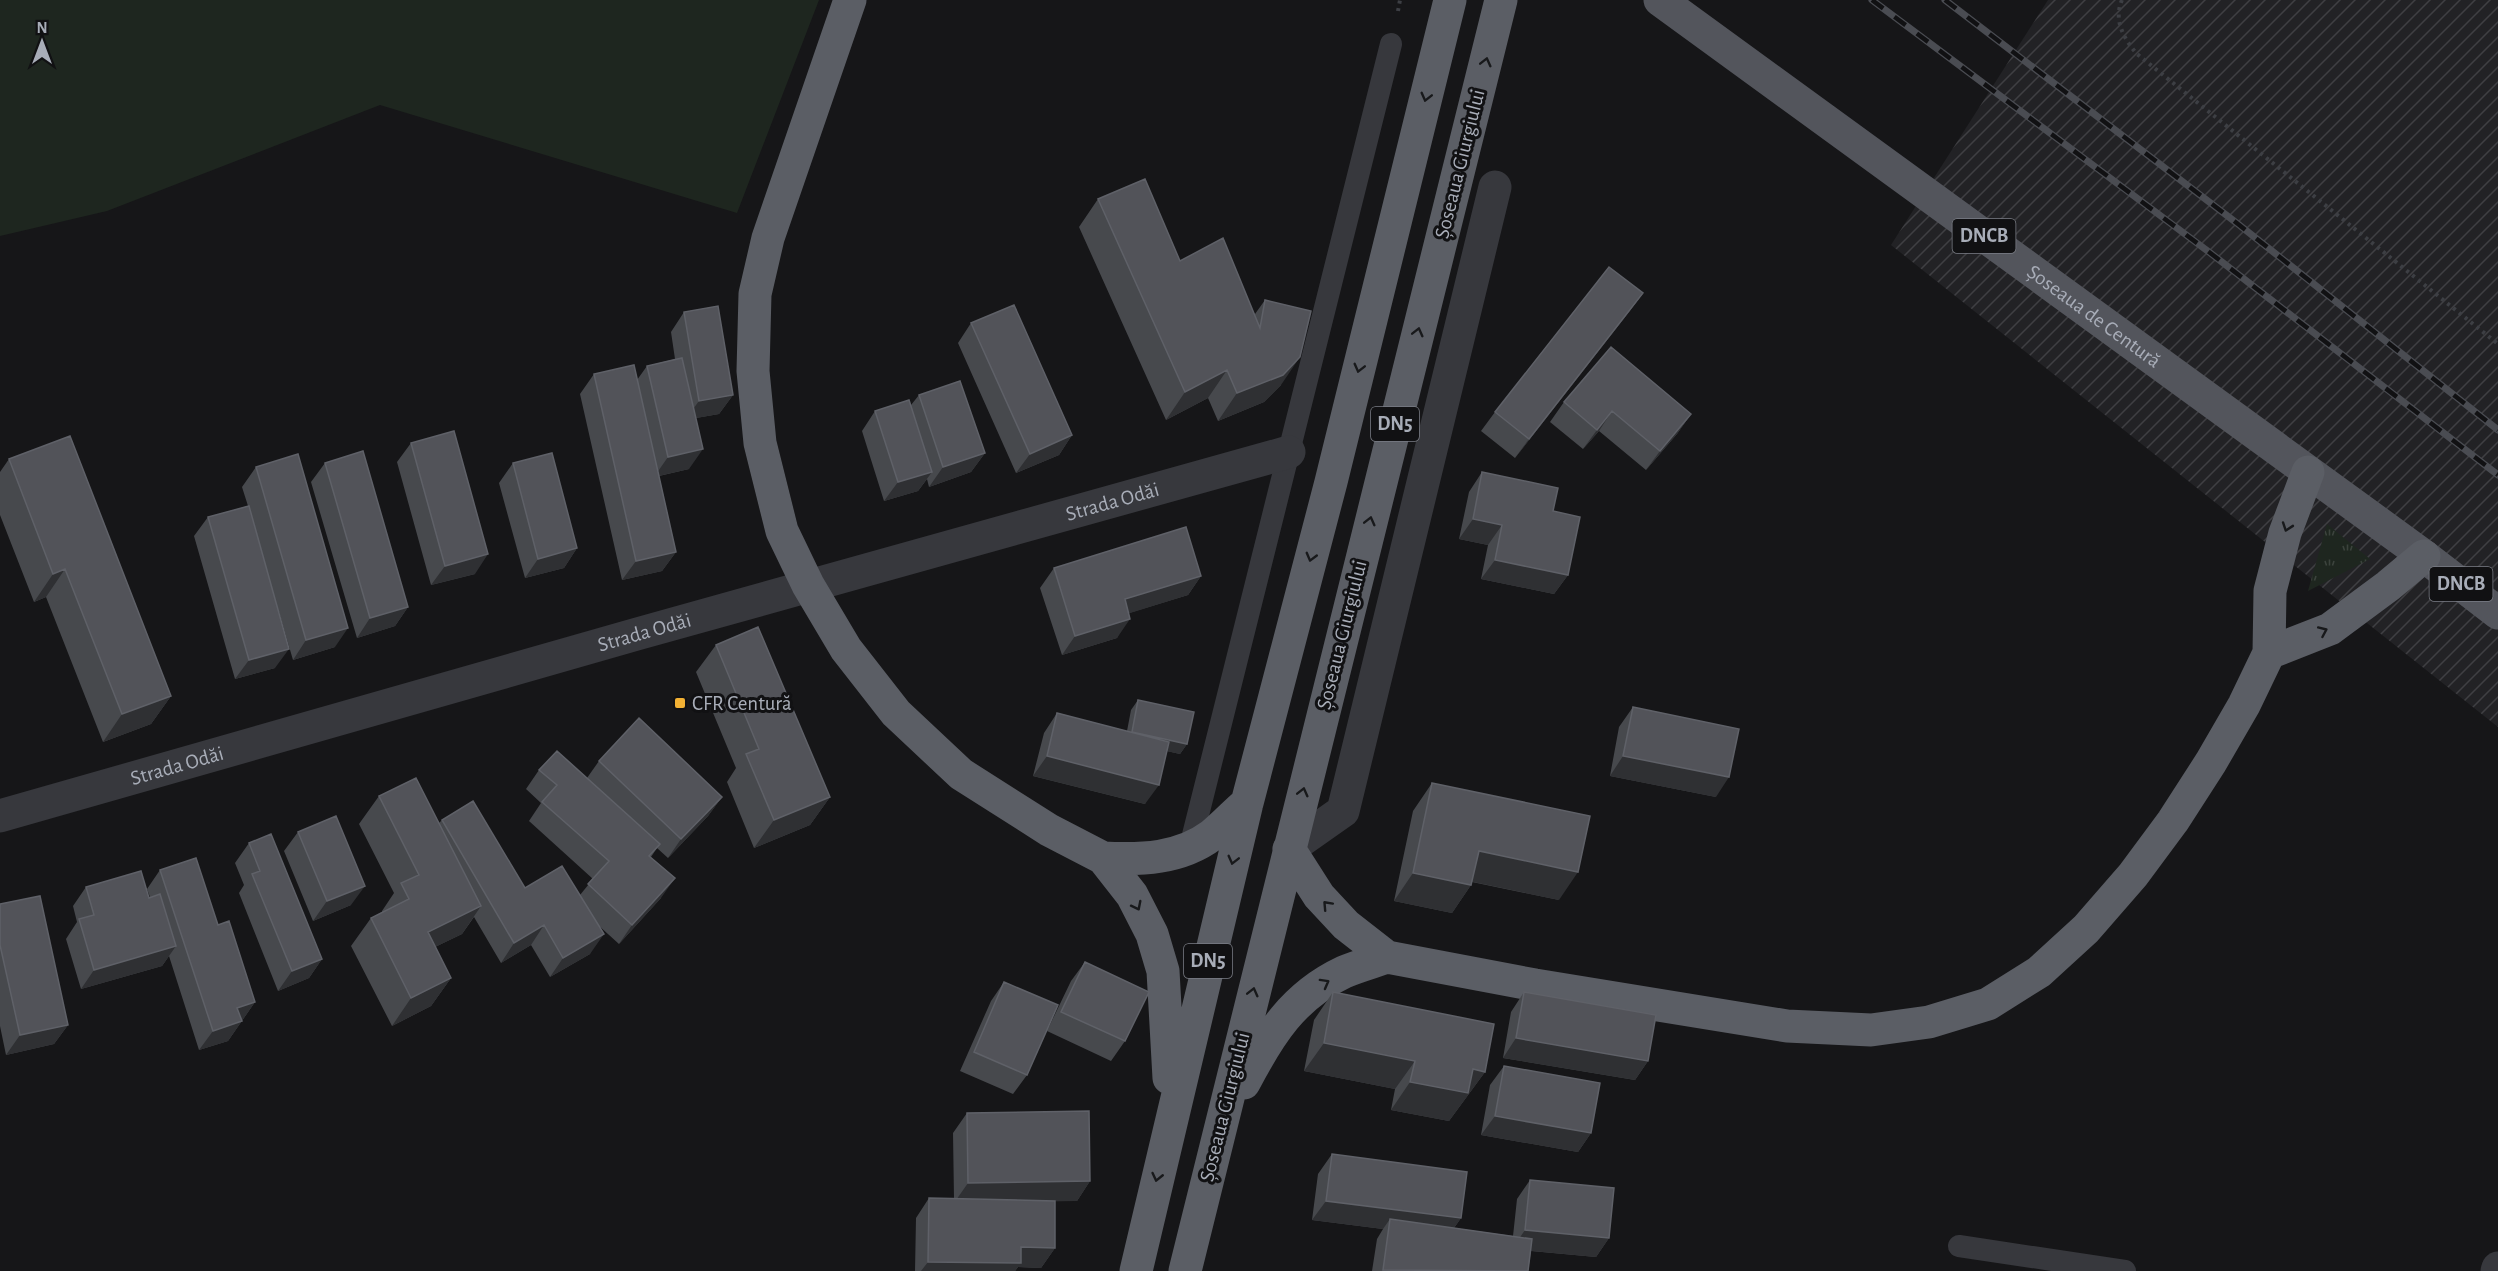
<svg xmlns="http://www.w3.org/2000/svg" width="2498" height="1271" font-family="'Alegreya Sans',sans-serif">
<defs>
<pattern id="industrial-furrows" width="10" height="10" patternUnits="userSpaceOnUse" patternTransform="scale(1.5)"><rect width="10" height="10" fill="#222225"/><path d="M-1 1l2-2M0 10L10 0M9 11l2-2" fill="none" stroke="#3f3f43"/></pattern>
<pattern id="grass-tufts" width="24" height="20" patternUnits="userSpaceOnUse" patternTransform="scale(1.5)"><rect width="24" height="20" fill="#1e261f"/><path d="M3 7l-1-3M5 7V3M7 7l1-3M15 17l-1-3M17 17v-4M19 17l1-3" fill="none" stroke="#3c433d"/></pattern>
</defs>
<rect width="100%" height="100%" fill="#161618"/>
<path fill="url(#industrial-furrows)" d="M2048,0h450v727l-607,-482z"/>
<path fill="url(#grass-tufts)" d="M2327,524l43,35 -62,32z"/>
<path fill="#1e261f" d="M0,0h819l-82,213 -357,-108 -273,106 -107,25z"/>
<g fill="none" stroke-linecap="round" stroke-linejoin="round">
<path stroke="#3d3f44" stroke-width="4" stroke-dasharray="3 4.5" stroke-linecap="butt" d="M2122,0c-9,20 2,39 15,54l361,290
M1398,11l2,-11"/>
<path stroke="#37383d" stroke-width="22" d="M1190,847l201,-803
M1959,1246l166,25"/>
<g stroke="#37383d" stroke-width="33">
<path id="s1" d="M0,816l637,-182 652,-182"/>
<path d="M1289,849l54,-38 152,-624"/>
<path d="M2497,1271l1,-3"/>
</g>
<path stroke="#53555c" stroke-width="33" id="s2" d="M1660,0l764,556 74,57"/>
<path stroke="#5b5e65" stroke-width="33" d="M850,0l-82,238 -13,56 -2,77 7,72 22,88 26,54 38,64 50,64 65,61 88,56 54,28 29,37 20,39 11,37 6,107
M2269,653l61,-24 58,-43 36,-30
M1289,849l30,47 27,29 41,32 148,28 252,41 84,4 58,-8 59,-18 51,-32 47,-43 47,-54 40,-54 38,-59 33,-57 25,-52 1,-62 15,-58 23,-61
M1103,858c38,2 77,1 109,-23 12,-10 23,-22 35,-32
M1244,1083c25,-48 49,-87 100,-111 14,-6 29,-10 43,-15
M1136,1271l111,-468 84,-321 119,-482
M1185,1271l316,-1271"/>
<defs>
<path id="rail" d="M1872,0l337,252 289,223
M1945,0l293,224 260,206"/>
</defs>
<use href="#rail" stroke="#4a4c52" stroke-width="7"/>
<use href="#rail" stroke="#111113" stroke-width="4.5" stroke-dasharray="14" stroke-linecap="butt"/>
</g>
<path fill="#47494d" d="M1098,199l82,62 75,53 10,-14 16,85 -17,17 -46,19 -10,-23 -42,22 -87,-193z
M1643,293l-14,19 -114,146 -34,-27 14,-19z
M684,312l49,83 -14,19 -23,4 -7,51 -30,7 17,76 -14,19 -40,9 -42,-186 14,-20 43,6 10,-14 28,-7 -4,-27z
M971,323l101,112 -13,20 -43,18 -58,-130z
M919,395l66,58 -14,19 -42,15 -2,-8 -9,12 -34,10 -22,-70 13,-20 36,-6z
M1564,402l127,12 -14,20 -31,36 -47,-39 -16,18 -33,-27z
M411,443l64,131 -44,11 -34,-123z
M9,459l162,237 -20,28 -48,18 -57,-145 -12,5 -34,-87v-43z
M325,463l83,144 -13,19 -38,12 -46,-156z
M513,463l64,85 -13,20 -39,10 -26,-95z
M256,467l79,180 -42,13 -14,-48 -4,56 -40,11 -41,-143 14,-19 40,-11 -6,-19z
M1482,472l71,39 15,64 -14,19 -73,-15 7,-34 -29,-6 10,-47z
M1054,568l147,8 -13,19 -59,18 -12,25 -55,17 -22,-67z
M716,645l114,152 -20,28 -56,23 -27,-66 9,-14 -40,-96z
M1138,700l49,44 -7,10 -13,-3 -22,53 -112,-28 11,-43 13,-20 70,18 4,-21z
M1633,707l83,90 -106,-21 9,-49z
M599,761l123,36 -14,19 -40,42 -11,-10 -6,9 10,41 -42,46 -21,-19 -8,29 -40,23 -19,-32 -30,18 -27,-46 -12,17 -27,13 16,31 -20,28 -39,20 -41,-80 20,-28 11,-6v-1l12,-18 -35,-69 20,-28 60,27 3,-3 83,68 55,7 13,-16 -64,-58 12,-18 -15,-14 13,-19 48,8z
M1432,783l127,117 -87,-18 -1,3 -19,28 -58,-12 19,-90z
M298,832l53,73 -38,16 -29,-70z
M249,843l73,116 -13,19 -31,13 -39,-98 5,-8 -9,-22z
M160,870l58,55 37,77 -27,39 -29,9 -30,-94 -7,10 -81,23 -15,-50 11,-17 -4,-16 13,-19 63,11 1,-1 -3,-8z
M0,904l68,121 -14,19 -48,11 -6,-29z
M1085,962l40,79 -14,20 -64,-30 24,-50z
M1004,982l23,93 -14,19 -53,-23 31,-70z
M1333,992l152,80 -36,49 -58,-11 4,-21 -91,-18 10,-51z
M1524,992l124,69 -13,19 -132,-22 8,-46z
M1504,1066l87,67 -13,19 -97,-17 9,-50z
M967,1113l123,68 -13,20h-22v47l-14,20 -23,-1 -3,4h-100l1,-53 13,-20 25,1 -1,-66z
M1332,1154l129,64 -7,10 59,8 4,-37 13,-19 79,58 -13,19 -65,-6 -3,20h-156l5,-32 6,-10 -71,-9 6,-46z"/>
<path fill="#2f3033" d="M1643,293l-14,19 -114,146 14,-19z
M1300,357l-19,28 -17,17 -46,19 19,-28z
M1227,370l-19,28 -42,22 19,-28z
M733,395l-14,19 -34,6 14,-19z
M1612,411l-13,20 -16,18 14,-19z
M1691,414l-14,20 -31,36 14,-19z
M1072,435l-13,20 -43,18 14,-19z
M703,449l-14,20 -35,8 14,-20z
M985,453l-14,19 -42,15 14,-20z
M932,472l-14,19 -34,10 14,-19z
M1473,519l29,6 -14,20 -29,-6z
M577,548l-13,20 -39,10 13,-19z
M676,552l-14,19 -40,9 14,-19z
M488,554l-13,20 -44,11 14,-19z
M1495,560l73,15 -14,19 -73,-15z
M65,569l-19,28 -12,5 19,-28z
M1201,576l-13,19 -77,24 14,-20z
M408,607l-13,19 -38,12 13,-20z
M1130,619l-13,19 -55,17 13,-19z
M348,628l-13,19 -42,13 13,-20z
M289,649l-14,19 -40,11 14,-19z
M171,696l-20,28 -48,18 19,-28z
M1132,732l55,12 -7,10 -55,-12z
M1047,756l112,29 -14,19 -112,-28z
M1623,756l106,21 -13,20 -106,-21z
M722,797l-14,19 -40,42 13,-19z
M830,797l-20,28 -56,23 20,-28z
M1479,851l99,21 -19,28 -100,-21z
M1413,873l58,12 -19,28 -58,-12z
M675,878l-14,20 -42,46 13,-19z
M365,886l-14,19 -38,16 14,-20z
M481,906l-19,28 -54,26 20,-28z
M544,925l-13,20 -30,18 13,-20z
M604,934l-14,20 -40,23 13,-19z
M176,946l-14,20 -81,23 13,-19z
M322,959l-13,19 -31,13 14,-20z
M451,978l-20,28 -39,20 19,-28z
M255,1002l-27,39 -29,9 14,-19 24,-23z
M68,1025l-14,19 -48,11 14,-20z
M1516,1038l132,23 -13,19 -132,-22z
M1324,1043l91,18 -20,28 -91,-18z
M1473,1069l12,3 -36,49 -58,-11 19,-28z
M1495,1116l96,17 -13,19 -97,-17z
M1090,1181l-13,20 -123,2 14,-20z
M1326,1201l135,17 -14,20 -57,-19 -7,10 -71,-9z
M1525,1230l84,8 -13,19 -84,-8z
M1021,1247l34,1 -14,20 -23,-1 -3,4h-94l7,-9z"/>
<path fill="#525359" stroke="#5f6168" stroke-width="1.5" d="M1145,179l35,82 43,-23 37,90 5,-28 46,11 -11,46 -17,18 -46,18 -10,-23 -42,22 -87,-193z
M1609,267l34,26 -114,146 -34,-27z
M1014,305l58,130 -42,19 -59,-131z
M718,306l15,89 -34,6 -15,-89z
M1611,347l80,67 -31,37 -48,-40 -15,19 -33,-28z
M682,358l21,91 -35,8 -21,-91z
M634,365l42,187 -40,9 -42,-187z
M960,381l25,72 -42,14 -24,-72z
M909,400l23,72 -34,10 -23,-71z
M454,431l34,123 -43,12 -34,-123z
M70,436l101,260 -49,18 -57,-145 -12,5 -44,-115z
M363,451l45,156 -38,11 -45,-155z
M552,453l25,95 -39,11 -25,-96z
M298,454l50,174 -42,12 -50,-173z
M1482,472l76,16 -5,23 27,6 -12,58 -73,-15 7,-35 -29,-6z
M249,506l40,143 -40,11 -41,-143z
M1186,527l15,49 -76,23 5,20 -55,17 -21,-68z
M758,627l72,170 -56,23 -28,-66 13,-5 -43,-104z
M1138,700l56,12 -7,32 -55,-12z
M1633,707l106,22 -10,48 -106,-21z
M1057,713l112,29 -10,43 -112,-29z
M639,718l83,79 -41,42 -82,-78z
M557,751l103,93 -11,12 26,22 -43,47 -44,-41 21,-23 -67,-59 15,-17 -18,-15z
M416,778l65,128 -53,26 23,46 -40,20 -40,-80 38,-19 -8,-16 18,-8 -40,-79z
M1432,783l158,33 -12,56 -99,-21 -8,34 -58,-12z
M473,801l52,87 37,-22 42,68 -41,24 -19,-33 -30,18 -72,-123z
M336,816l29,70 -38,15 -29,-69z
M271,834l51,125 -30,12 -40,-97 8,-3 -11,-28z
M196,858l22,67 11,-4 26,81 -18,6 5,13 -29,10 -53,-161z
M141,871l8,27 11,-4 16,52 -82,24 -15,-51 15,-4 -8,-28z
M40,896l28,129 -48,10 -20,-90v-41z
M1085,962l64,30 -24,49 -64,-29z
M1004,982l54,23 -31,70 -53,-23z
M1333,992l161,32 -9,48 -12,-3 -5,24 -58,-11 5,-21 -91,-18z
M1524,992l132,23 -8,46 -132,-23z
M1504,1066l96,17 -9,50 -96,-17z
M1089,1111l1,70 -122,2 -1,-70z
M1332,1154l135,18 -6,46 -135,-17z
M1530,1180l84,8 -5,50 -84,-8z
M929,1198l126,3v47l-34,-1v16l-93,-1z
M1390,1219l142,20 -4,32 -145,-1z"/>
<defs><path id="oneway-chevron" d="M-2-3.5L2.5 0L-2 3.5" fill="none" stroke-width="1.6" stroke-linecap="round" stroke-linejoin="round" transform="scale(1.5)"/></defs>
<g stroke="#18191b">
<use href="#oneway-chevron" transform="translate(1486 62) rotate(-76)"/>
<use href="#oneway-chevron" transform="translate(1426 97) rotate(104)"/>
<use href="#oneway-chevron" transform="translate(1418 332) rotate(-76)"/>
<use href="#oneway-chevron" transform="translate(1359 368) rotate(104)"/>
<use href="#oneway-chevron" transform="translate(1370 521) rotate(-76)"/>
<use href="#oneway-chevron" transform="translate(2287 527) rotate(109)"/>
<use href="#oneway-chevron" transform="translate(1311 557) rotate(105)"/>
<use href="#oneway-chevron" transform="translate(2323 631) rotate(-24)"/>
<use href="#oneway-chevron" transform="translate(1303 792) rotate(-76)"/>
<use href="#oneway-chevron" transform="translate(1233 860) rotate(104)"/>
<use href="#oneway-chevron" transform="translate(1327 905) rotate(-133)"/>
<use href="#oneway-chevron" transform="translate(1137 906) rotate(63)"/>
<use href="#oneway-chevron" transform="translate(1325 983) rotate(-29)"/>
<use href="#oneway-chevron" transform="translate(1253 992) rotate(-76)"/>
<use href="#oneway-chevron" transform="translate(1157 1177) rotate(103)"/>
</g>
<rect fill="#f2b134" stroke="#111113" stroke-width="2" x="674" y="697" width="12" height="12" rx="3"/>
<g text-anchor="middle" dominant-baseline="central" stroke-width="6" stroke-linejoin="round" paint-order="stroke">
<g fill="#111113" stroke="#7b7e86" stroke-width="1.5">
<rect x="1952.5" y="219" width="63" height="34" rx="4.5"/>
<rect x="1371" y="407" width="48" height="34" rx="4.5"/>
<rect x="2429.5" y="567" width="63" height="34" rx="4.5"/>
<rect x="1184" y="944" width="48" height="34" rx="4.5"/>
</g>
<g font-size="20" font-weight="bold" fill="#a8adb8">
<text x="1984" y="236">DNCB</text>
<text x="1395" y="424">DN5</text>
<text x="2461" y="584">DNCB</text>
<text x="1208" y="961">DN5</text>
</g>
<g font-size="21" fill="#a8adb8" stroke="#111113">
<text transform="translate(1460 164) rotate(-76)">Șoseaua Giurgiului</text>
<text stroke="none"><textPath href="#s2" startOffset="537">Șoseaua de Centură</textPath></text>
<text stroke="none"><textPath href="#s1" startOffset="1156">Strada Odăi</textPath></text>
<text stroke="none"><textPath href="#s1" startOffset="670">Strada Odăi</textPath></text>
<text transform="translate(1342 635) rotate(-76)">Șoseaua Giurgiului</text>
<text stroke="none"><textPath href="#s1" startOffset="184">Strada Odăi</textPath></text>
<text transform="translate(1225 1107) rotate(-76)">Șoseaua Giurgiului</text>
</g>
<g font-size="21" fill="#a8adb8" stroke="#111113" text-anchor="start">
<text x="692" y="703">CFR Centură</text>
</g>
</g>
<g transform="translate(42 42)" stroke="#111113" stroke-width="4.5" paint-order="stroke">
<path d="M0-4.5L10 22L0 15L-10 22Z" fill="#a8adb8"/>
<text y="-9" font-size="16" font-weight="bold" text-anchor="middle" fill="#a8adb8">N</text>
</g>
</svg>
